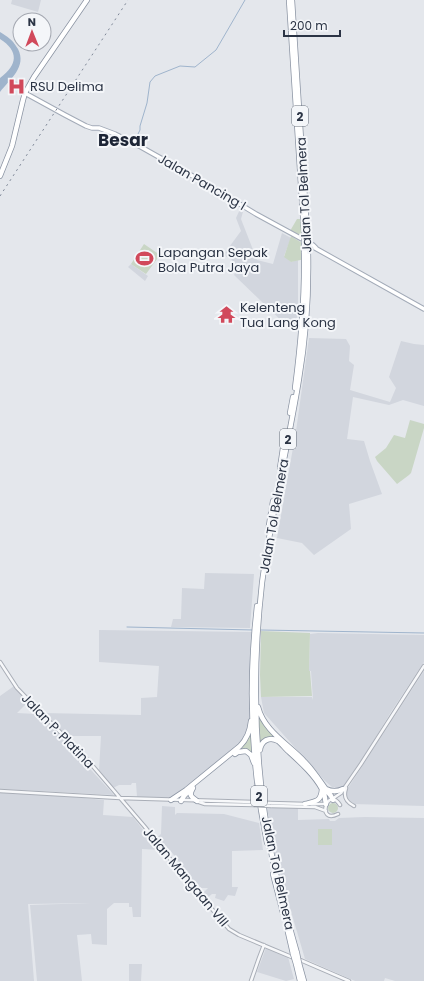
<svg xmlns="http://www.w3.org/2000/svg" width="424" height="981" font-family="Poppins,sans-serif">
<rect width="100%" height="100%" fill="#e4e7ec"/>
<path fill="#d2d6de" d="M12,0h29l-3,12 -27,-8z
M13,80l12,5 -3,7 -13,-6z
M241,207l3,1 -3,11 16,41 16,4 9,-31 9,5 -7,18 7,6 7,-2v50l-3,19 -6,-1 -55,-53 2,-4v-4l-2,-5 -3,-3 -6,-3 -1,-2 17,-23 -5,-13z
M131,264l17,12 -3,5 -17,-14z
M309,338l37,1 4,7 -1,15 5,4 -4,25 40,12 6,-14 -7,-11 12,-36 13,3 10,1v61l-21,-6 -14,5 -36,-8 -6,42 17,2 6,20 12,33 -33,10 2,25 -37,26 -12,-12 -25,-5 19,-107z
M205,573l49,1 -4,54 -79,-1 2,-8h8l1,-31 22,1z
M99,630l154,2 -3,34v57l-1,7 -11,17 -65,49 -6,2 -30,-1 -1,-14h-4l-1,2h-12l-6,3 -14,-17 2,-35h-36l-22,-23 98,2v-17l16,-1 2,-31 -60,-4z
M318,633l106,2v27l-33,50 -46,76 -4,1 -9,-2 -7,-6 -61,-68 -3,-16h51l1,3 -2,-29h-2l1,-37z
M424,671v135l-71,-2 -4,-3 -2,-3 -1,-5 2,-5z
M14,686l14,16 -11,11 19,1 9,10h4l65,71 -114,-6v-93z
M0,792l54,3 50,5 -1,15 30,2 26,33 -17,-1 -1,68h-8l-1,-10h-3v-4h-15l-7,6v36l-15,-1 -1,-10 -14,1 5,46h-45l-7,-76 61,-2 -63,1 6,77h-34z
M162,806l13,1v8l2,-2 47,1 35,9 4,27 -31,1v36h6l-3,9 -7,-1 -4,6 -9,-3 1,-4h-4l-6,5 -4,-5 6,-6h-7l-6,-5 -25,-33 -6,-1 -8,-11 5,-4z
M267,808h31v12l31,-1 1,2h5l4,-3 26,-1 59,1v163h-29l-10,-3 -1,3h-29l-50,-22 -29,-99z
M266,948l22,9 6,22 -8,2 -29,-9z
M129,964h13l-1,17h-12z"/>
<path fill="#c9d6c5" d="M297,219h4l1,18 -12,-6z
M291,236l11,7 3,16 -14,3 -7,-5z
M144,244l16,11 -14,19 -15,-10z
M410,420l14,4v4l-13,45 -2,2 -12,9 -20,-23 -2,-4 11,-9 8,-13 11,3z
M261,631l49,2 -1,38h1l2,25 -51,1 -1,-22z
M257,712l22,28 -13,-2 -4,2 -3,6z
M251,729l2,25 -15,-3z
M328 808a5 5 0 1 1 10 0a5 5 0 1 1-10 0Z
M318,829h14v16h-14z"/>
<path fill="#9fb4cc" d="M0,32c3,2 7,4 10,7 3,2 6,7 8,10 9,18 -8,30 -18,43v-14c18,-13 19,-27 0,-39z"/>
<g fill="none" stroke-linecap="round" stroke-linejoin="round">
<path stroke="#9fb4cc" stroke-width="1" d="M141,144l-3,-10 2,-4v-4l7,-23 3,-21 5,-6 25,-10 15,1 21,-17 29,-50
M127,627l126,3
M261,630l163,3"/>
<defs>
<path id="minor" d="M0,662l17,26 27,28 41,41 60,70 36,46 48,56 10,6 55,23
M346,788c-3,9 0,14 8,18
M0,791l120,7 133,4
M333,799l2,-2 6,-4 20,-29 63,-98
M199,802l6,2 49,1
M270,803l36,1
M311,804h15
M271,806l44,1 11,4
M338,814c-22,11 -11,-29 2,-9
M298,959l51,22
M251,981l8,-23 5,-13"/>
<path id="major" d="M23,92l42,23 21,11 6,2h7l16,6 26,13 64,36 51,31 57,31 3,3
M315,248l109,61"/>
<path id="highway" d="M289,0l15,232
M292,0l15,232
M0,176l12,-30 11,-46 2,-7 9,-16 53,-77
M295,388c6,-46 10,-90 9,-136
M290,413l3,-16
M280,468l3,-20
M268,531l5,-30
M257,606c-9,78 -6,159 10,237
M258,707c6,24 30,37 46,54 11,11 18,24 27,35l2,4
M260,750c1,-9 9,-14 18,-9 3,2 6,6 9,9 12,11 27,24 35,39 -1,13 -6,12 -17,15
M235,754l3,-2 8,-1 5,4 3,8
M193,788c-4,7 -3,8 4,13
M326,789c6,3 11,3 17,0
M323,790l1,3 2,11
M171,800l15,-10 54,-44c7,-7 10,-15 11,-25
M181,801l3,-5 5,-5
M273,874l10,39
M287,928l6,26
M297,953c-10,-35 -20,-71 -27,-107 -16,-87 -18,-176 -8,-263 9,-68 26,-136 37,-204 7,-42 10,-85 9,-128
M299,963l5,18
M296,964l4,17"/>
</defs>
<use href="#minor" stroke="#a9aeb7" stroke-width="4.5"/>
<use href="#major" stroke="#a3abb8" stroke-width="5.5"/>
<use href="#highway" stroke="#8b94a3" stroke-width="6"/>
<use href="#minor" stroke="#f7f8fa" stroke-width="2.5"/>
<use href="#major" stroke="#fff" stroke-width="3.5"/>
<use href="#highway" stroke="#fff" stroke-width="4.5"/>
<path stroke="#7d8696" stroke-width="1" stroke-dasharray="2 4" stroke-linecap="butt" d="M0,196l128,-196"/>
<defs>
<path id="minor-bridge" d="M253,802l17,1
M254,805l17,1"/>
<path id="highway-bridge" d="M304,232v20
M307,232l1,19
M297,953l2,10
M293,954l3,10"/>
</defs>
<use href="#minor-bridge" stroke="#a9aeb7" stroke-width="4.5" stroke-linecap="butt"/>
<use href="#highway-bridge" stroke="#8b94a3" stroke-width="6" stroke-linecap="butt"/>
<use href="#minor-bridge" stroke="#f7f8fa" stroke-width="2.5"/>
<use href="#highway-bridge" stroke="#fff" stroke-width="4.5"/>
</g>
<defs>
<symbol id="hospital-bare" viewBox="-9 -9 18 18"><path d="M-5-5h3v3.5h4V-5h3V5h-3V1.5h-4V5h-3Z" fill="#d1495b" stroke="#f4f6f9" stroke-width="2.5" paint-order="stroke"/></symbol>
<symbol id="stadium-bare" viewBox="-9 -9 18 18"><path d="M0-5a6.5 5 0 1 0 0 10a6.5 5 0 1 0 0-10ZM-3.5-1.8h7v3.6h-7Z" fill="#d1495b" stroke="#f4f6f9" stroke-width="2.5" paint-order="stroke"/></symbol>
<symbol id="temple-bare" viewBox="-9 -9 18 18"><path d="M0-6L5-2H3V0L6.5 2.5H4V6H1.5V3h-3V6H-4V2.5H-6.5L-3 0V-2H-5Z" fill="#d1495b" stroke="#f4f6f9" stroke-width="2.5" paint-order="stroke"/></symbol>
</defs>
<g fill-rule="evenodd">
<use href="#hospital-bare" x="4" y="74" width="25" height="25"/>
<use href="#stadium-bare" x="132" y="246" width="25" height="25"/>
<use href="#temple-bare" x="214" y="302" width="25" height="25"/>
</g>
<g text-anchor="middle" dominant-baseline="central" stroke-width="4" stroke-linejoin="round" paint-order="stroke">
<g fill="#f4f6f9" stroke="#676e7b" stroke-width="1">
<rect x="292" y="106" width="16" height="20" rx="3"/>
<rect x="280" y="429" width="16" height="20" rx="3"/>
<rect x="251" y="786" width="16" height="20" rx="3"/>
</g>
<g font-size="12" font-weight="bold" fill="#2b3445">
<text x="300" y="116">2</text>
<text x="288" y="439">2</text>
<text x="259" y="796">2</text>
</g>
<g font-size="13" fill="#2b3445" stroke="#f4f6f9" text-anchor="start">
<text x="30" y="86">RSU Delima</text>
<text x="158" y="252">Lapangan Sepak<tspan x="158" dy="15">Bola Putra Jaya</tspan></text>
<text x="240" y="307">Kelenteng<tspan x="240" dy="15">Tua Lang Kong</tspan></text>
</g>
<g font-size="13" fill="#2b3445" stroke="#f4f6f9">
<text transform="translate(202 182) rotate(30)">Jalan Pancing I</text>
<text transform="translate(304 195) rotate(-93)">Jalan Tol Belmera</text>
<text transform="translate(274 516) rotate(-80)">Jalan Tol Belmera</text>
<text transform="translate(58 731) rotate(46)">Jalan P. Platina</text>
<text transform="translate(278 873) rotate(78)">Jalan Tol Belmera</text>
<text transform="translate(186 877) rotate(50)">Jalan Mangaan VIII</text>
</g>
<g font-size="17" font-weight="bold" fill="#1d2536" stroke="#f4f6f9">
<text x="123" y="140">Besar</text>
</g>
</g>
<g transform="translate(32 32) rotate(359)"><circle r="19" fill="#f4f6f9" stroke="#a4a8b1"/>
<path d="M0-3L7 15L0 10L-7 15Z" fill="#d1495b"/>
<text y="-6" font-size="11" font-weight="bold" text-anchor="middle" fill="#2b3445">N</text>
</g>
<path d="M284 30v6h56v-6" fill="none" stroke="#2b3445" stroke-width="2"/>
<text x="290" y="30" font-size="12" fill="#2b3445" stroke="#f4f6f9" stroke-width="3" paint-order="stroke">200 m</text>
</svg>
